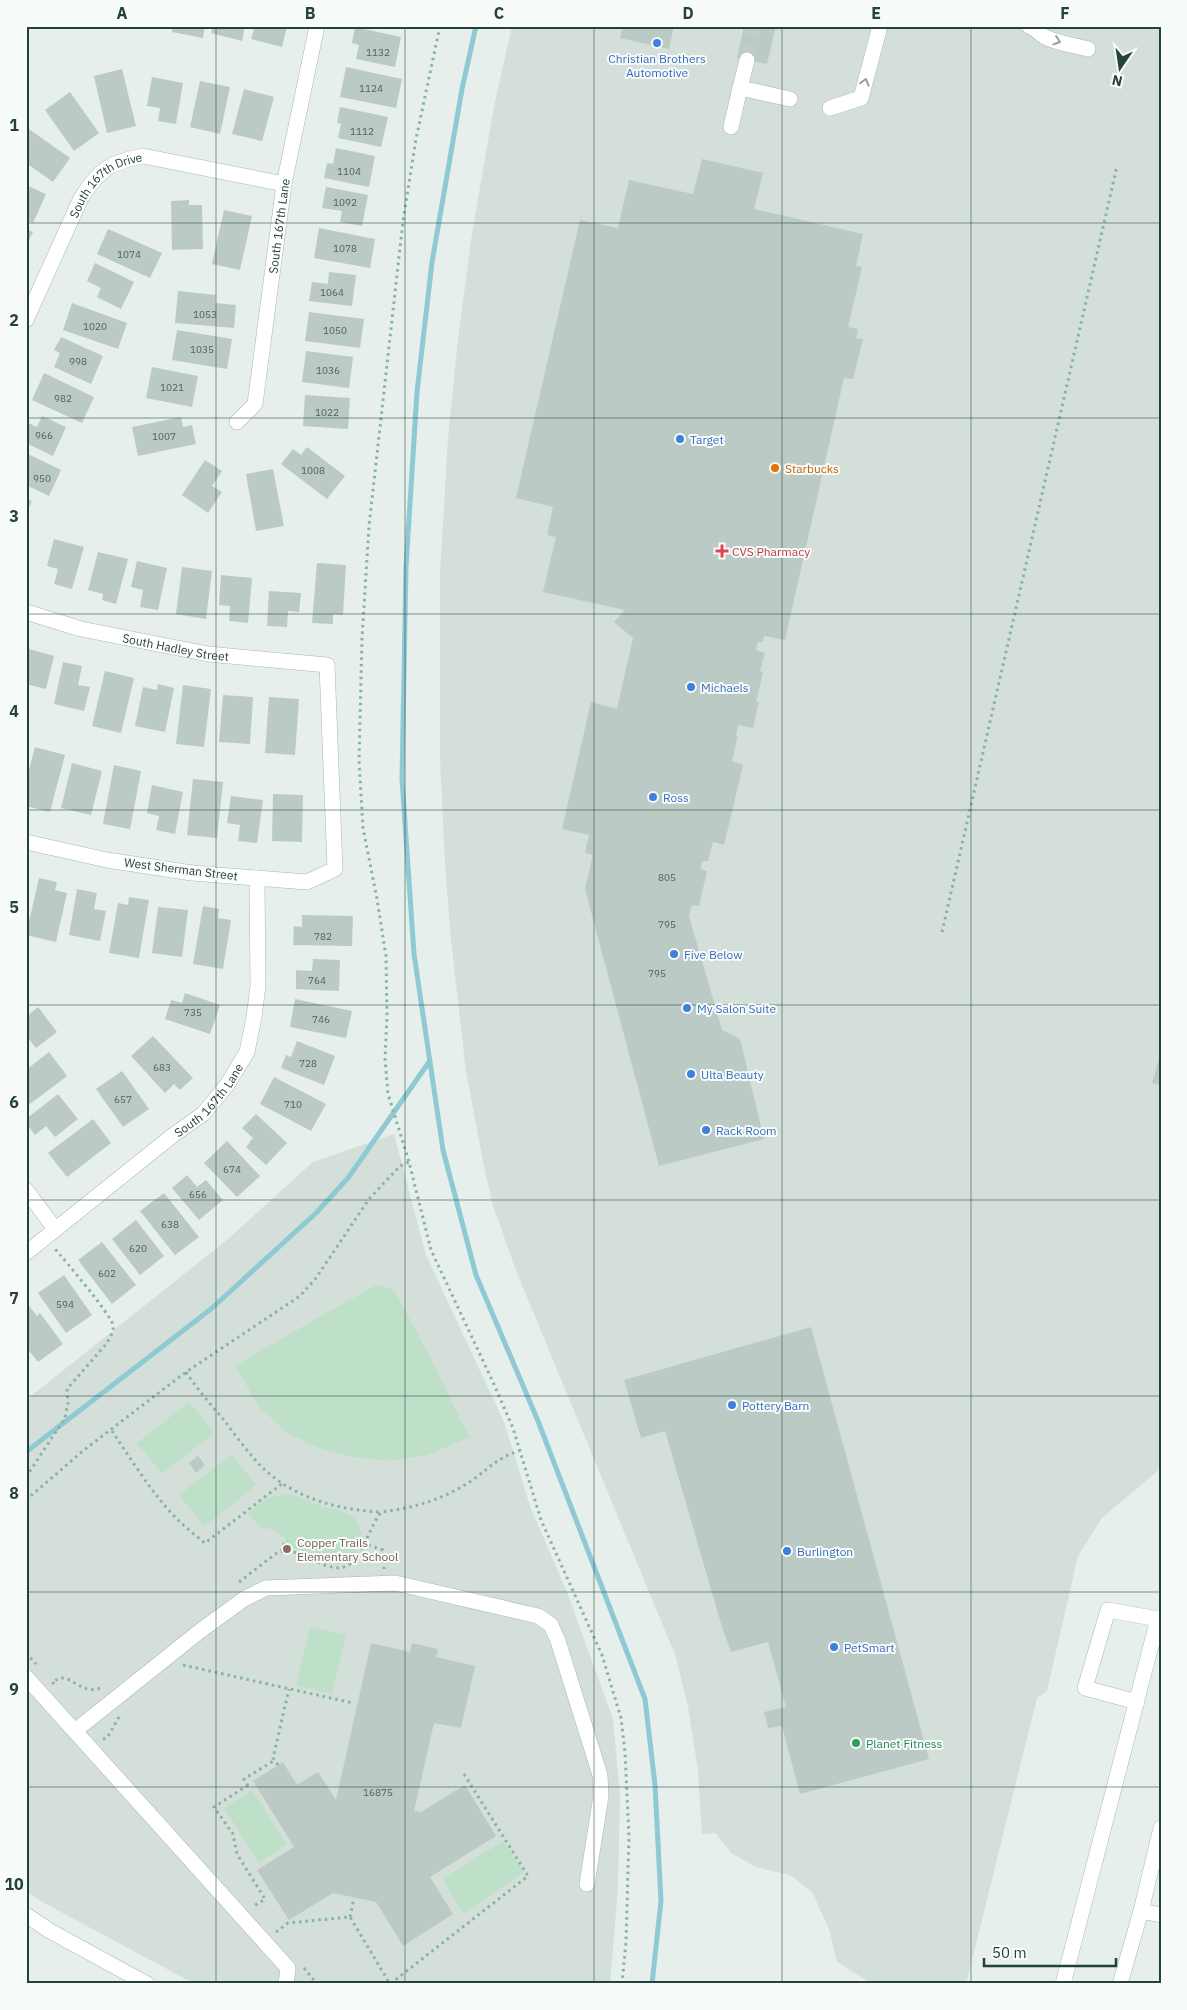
<svg xmlns="http://www.w3.org/2000/svg" width="1187" height="2010" font-family="'IBM Plex Sans',sans-serif">
<rect width="100%" height="100%" fill="#e6efeb"/>
<path fill="#d4dfda" d="M512,26h649v1442l-59,50 -24,38 -31,135 -10,7 -71,286h-94l-35,-22 -8,-33 -17,-37 -22,-17 -34,-8 -25,-14 -16,-20 -13,1 -4,-63 -10,-64 -12,-50 -159,-384 -24,-67 -8,-34 -19,-100 -15,-132 -6,-76 -5,-105v-186l8,-135 10,-99 14,-105 22,-128z
M394,1134l32,121 78,167 26,84 37,86 46,127 7,76 -2,93 -8,96h-415l-151,-81 -18,-12v-491l202,-161 85,-77z"/>
<path fill="#bfe0c8" d="M377,1285l17,5 35,65 40,82 -41,18 -39,6 -37,-4 -33,-9 -30,-14 -29,-26 -25,-42 77,-45z
M189,1402l25,31 -52,41 -25,-31z
M232,1454l24,31 -52,42 -25,-32z
M289,1494c11,2 19,7 29,11 17,6 35,4 42,23 1,6 2,10 0,16 -3,8 -9,16 -17,19 -17,6 -38,-17 -59,-16l-3,-3 5,-5 -12,-9 -14,-3 -12,-14 20,-15z
M310,1627l36,8 -14,59 -36,-8z
M252,1790l35,54 -28,19 -35,-55z
M503,1841l21,31 -60,42 -22,-35z"/>
<g fill="none" stroke-linecap="round" stroke-linejoin="round">
<path stroke="#8ec9d4" stroke-width="5" d="M476,26l-14,63 -30,173 -15,130 -11,175 -4,212 12,175 29,196 33,125 62,146 107,278 10,86 6,116 -9,83
M26,1452l185,-143 105,-96 32,-35 81,-116"/>
</g>
<path fill="#bbcac4" d="M173,26h32l-2,12 -31,-6z
M213,26h32l-3,15 -31,-8z
M255,26h32l-5,21 -31,-8z
M623,26h51l-5,23 -49,-11z
M744,26h32l-9,38 -30,-6z
M355,27l46,10 -6,30 -39,-8 3,-14 -7,-2z
M346,67l56,12 -6,29 -56,-11z
M122,69l14,57 -29,7 -13,-57z
M152,77l31,6 -7,41 -18,-3 2,-13 -13,-2z
M200,81l30,6 -10,47 -30,-7z
M244,89l30,8 -12,44 -30,-7z
M70,92l29,41 -25,18 -29,-41z
M340,107l48,10 -7,30 -43,-9 3,-14 -4,-1z
M26,127l44,31 -17,24 -27,-19z
M336,148l39,8 -6,31 -45,-9 3,-15 6,1z
M702,159l61,14 -9,36 109,25 -7,32 6,1 -14,60 10,2 -2,9 7,1 -10,40 -9,-1 -59,262 -21,-4 -1,6h-5l-2,8 9,3 -5,18 3,1 -7,30h3l-6,26 -15,-3 -2,12 2,-2 -6,26 11,4 -19,80 -11,-3 -5,19h-5l-3,8 7,2 -8,35 -7,-1 -3,11 33,114 18,9 24,100 -105,27 -74,-277 8,-34 -8,-2 4,-18 -27,-6 29,-127 26,7 16,-71 -19,-16 11,-12 -82,-18 13,-55 -9,-2 6,-28 -37,-9 64,-278 38,8 11,-48 64,14z
M26,185l20,9 -13,29 -7,-3z
M326,187l42,8 -6,31 -22,-4 2,-11 -20,-3z
M189,200v5h13l1,44 -31,1 -1,-49z
M224,210l28,6 -12,54 -28,-6z
M319,228l56,11 -5,29 -56,-10z
M26,229l7,3 -7,14z
M108,229l54,24 -12,25 -53,-24z
M95,263l39,19 -13,27 -24,-12 4,-9 -14,-7z
M329,272l27,3 -4,31 -43,-5 3,-19 16,2z
M178,291l38,4 -1,8 21,2 -2,23 -59,-5z
M72,303l55,20 -9,26 -55,-19z
M309,312l55,7 -4,29 -55,-7z
M177,330l55,9 -5,30 -55,-9z
M61,337l42,19 -12,28 -37,-17 6,-14 -6,-3z
M306,351l47,6 -4,31 -47,-6z
M152,367l46,9 -6,31 -46,-9z
M44,373l50,24 -12,26 -50,-23z
M305,395l45,3 -2,31 -45,-3z
M42,416l24,11 -13,29 -27,-13v-21l11,5z
M181,417l2,10 9,-2 4,19 -58,12 -6,-29z
M307,447l38,29 -18,23 -46,-35 12,-15 8,6z
M26,453l35,17 -12,26 -23,-11z
M205,460l17,11 -10,15 10,6 -14,21 -26,-18z
M273,469l11,57 -28,5 -10,-57z
M26,498l6,3 -6,12z
M54,539l30,8 -12,42 -18,-5 4,-15 -11,-3z
M98,552l30,7 -12,45 -14,-4 1,-6 -15,-4z
M137,561l30,7 -9,42 -18,-3 3,-17 -12,-3z
M317,563l29,2 -3,50 -10,-1v10l-21,-1z
M182,567l30,4 -6,48 -30,-5z
M221,575l31,3 -4,45 -19,-2 1,-15 -11,-1z
M269,591l32,2 -2,19 -11,-1 -1,16 -20,-1z
M29,649l25,7 -8,33 -20,-5v-24z
M63,662l19,4 -4,19 12,2 -6,24 -30,-7z
M105,671l29,7 -13,55 -29,-7z
M158,684l16,4 -9,44 -30,-6 8,-39 14,3z
M183,685l28,4 -7,58 -28,-3z
M223,695l30,2 -3,47 -31,-2z
M269,697l30,2 -4,56 -30,-2z
M35,747l30,8 -15,57 -24,-6v-25z
M72,763l30,8 -11,44 -30,-7z
M114,765l27,6 -11,58 -27,-5z
M193,779l30,3 -6,56 -30,-3z
M152,785l31,7 -8,42 -19,-4 3,-14 -12,-3z
M273,794l30,1 -1,47 -30,-1z
M231,796l32,4 -6,43 -19,-2 2,-16 -13,-2z
M39,878l18,4 -2,8 12,3 -11,49 -30,-7z
M77,889l20,4 -3,16 12,2 -6,30 -31,-6z
M129,897l20,3 -10,58 -30,-5 9,-50 10,2z
M203,906l16,3 -1,9 13,2 -8,49 -30,-5z
M158,907l30,3 -6,47 -30,-4z
M302,915l51,1 -1,30 -59,-1 1,-19 8,1z
M313,959l27,1 -1,31 -43,-2v-19l16,1z
M185,993l35,12 -10,29 -45,-15 6,-19 11,3z
M295,999l57,12 -6,27 -56,-11z
M38,1007l19,25 -21,16 -7,-9 -3,2v-24z
M153,1036l40,42 -13,12 -6,-6 -9,9 -34,-37z
M297,1041l38,15 -11,29 -43,-17 5,-13 5,2z
M49,1052l18,24 -41,31v-37z
M1161,1052v33l-9,-2z
M122,1071l27,38 -26,18 -27,-38z
M274,1077l52,27 -15,27 -51,-27z
M58,1094l20,25 -23,18 -9,-11 -11,9 -9,-12v-4z
M256,1114l31,29 -21,22 -20,-18 7,-9 -11,-10z
M93,1119l18,24 -44,34 -19,-24z
M227,1141l33,35 -23,21 -33,-34z
M187,1175l10,12 9,-7 17,20 -24,20 -27,-32z
M164,1193l35,44 -24,18 -35,-44z
M136,1220l28,36 -24,19 -28,-36z
M102,1242l34,43 -24,19 -34,-44z
M64,1275l28,40 -26,18 -28,-40z
M26,1302l11,14 3,-3 23,31 -25,18 -12,-15z
M811,1327l118,432 -129,35 -18,-68 -14,2 -4,-16 22,-5 -18,-65 -37,10 -9,-25 -57,-196 -24,7 -17,-58z
M198,1456l7,9 -9,8 -7,-10z
M371,1643l39,9 2,-9 26,6 -2,8 39,9 -14,62 -27,-5 -20,88 7,1 44,-27 31,51 -66,41 23,37 -50,32 -27,-44 -43,-9 -44,27 -32,-50 37,-23 -41,-66 30,-19 14,23 21,-13 18,28z"/>
<g fill="none" stroke-linecap="round" stroke-linejoin="round">
<path stroke="#bfccc8" stroke-width="15" stroke-dasharray="15 8" stroke-linecap="butt" d="M747,60l7,-34"/>
<defs>
<g id="minor">
<path d="M1029,26c7,2 10,8 16,11 14,7 29,8 43,12"/>
<path d="M740,88l7,-28"/>
<path d="M830,108l31,-10 18,-68"/>
<path d="M731,127l9,-39 50,11"/>
<path id="s1" d="M26,320l55,-122c18,-28 29,-36 62,-42l141,28"/>
<path id="s2" d="M237,422l18,-18 29,-220 33,-158"/>
<path id="s3" d="M26,612l55,17 127,25 119,11 8,204 -28,13 -115,-9 -85,-13 -81,-18"/>
<path d="M26,1190l29,39"/>
<path id="s4" d="M26,1253l146,-117 31,-22 24,-29 20,-33 7,-35 4,-31 -1,-108"/>
<path d="M26,1677l262,291 -2,16"/>
<path d="M1137,1702l-52,-14 23,-78 50,9"/>
<path d="M76,1730l124,-99 44,-32 22,-11 129,-5 143,33 13,9 7,16 42,134 1,21 -14,88"/>
<path d="M1161,1828l-20,83 20,4"/>
<path d="M26,1915l24,16 97,53"/>
<path d="M1063,1984l95,-365 3,1"/>
<path d="M1120,1984l21,-73"/>
</g>
</defs>
<use href="#minor" stroke="#a8b8b2" stroke-width="16"/>
<path stroke="#86b3a5" stroke-width="3" stroke-dasharray="2.5 4" stroke-linecap="butt" d="M440,26l-24,113 -13,82 -34,305 -7,112 -3,123 4,67 14,71 9,57 1,60 -2,43 3,35 21,68 22,88 61,130 21,48 28,92 61,135 19,63 4,34 4,85 -3,105 -4,42
M942,932l175,-766
M186,1372c11,17 25,33 38,48 13,17 26,36 41,50 32,29 74,40 116,42
M112,1431c21,31 42,66 69,92 8,7 16,14 24,20l78,-60
M26,1477l39,-59 3,-15 -1,-14 40,-46c3,-6 7,-11 6,-18 -2,-10 -49,-66 -58,-76
M26,1500l58,-50 102,-78 114,-76 16,-18 53,-79 31,-33 9,-4
M356,1541l27,9 1,19
M282,1551l-1,-4 7,-6
M239,1582l39,-30c7,-1 13,-1 19,1 18,5 41,26 57,7 12,-14 16,-33 27,-48 34,-4 64,-13 93,-33 16,-12 25,-22 45,-28
M26,1653l10,11
M183,1665l170,38
M54,1684l-2,-2 8,-4h5c14,6 20,15 36,10
M103,1739l4,-1 12,-21
M278,1765l-5,-7 16,-69
M248,1785l-34,22 19,27 4,20 28,45 -11,7
M248,1786l-4,-7 31,-19
M350,1917l4,-19
M276,1932l12,-9 62,-6 40,67 138,-108 -64,-102
M304,1968l13,16"/>
<use href="#minor" stroke="#fff" stroke-width="15"/>
</g>
<defs><path id="oneway-chevron" d="M-2-3.5L2.5 0L-2 3.5" fill="none" stroke-width="1.6" stroke-linecap="round" stroke-linejoin="round" transform="scale(1.25)"/></defs>
<g stroke="#92a09c">
<use href="#oneway-chevron" transform="translate(1057 41) rotate(19)"/>
<use href="#oneway-chevron" transform="translate(865 82) rotate(-75)"/>
</g>
<path fill="none" stroke="#24423a" stroke-width="1" stroke-opacity="0.55" d="M216,26v1958M405,26v1958M594,26v1958M782,26v1958M971,26v1958M26,223h1135M26,418h1135M26,614h1135M26,810h1135M26,1005h1135M26,1200h1135M26,1396h1135M26,1592h1135M26,1787h1135"/>
<g fill="#3f7fe0" stroke="#f7fbf9" stroke-width="2">
<circle cx="657" cy="43" r="5"/>
<circle cx="680" cy="439" r="5"/>
<circle cx="691" cy="687" r="5"/>
<circle cx="653" cy="797" r="5"/>
<circle cx="674" cy="954" r="5"/>
<circle cx="687" cy="1008" r="5"/>
<circle cx="691" cy="1074" r="5"/>
<circle cx="706" cy="1130" r="5"/>
<circle cx="732" cy="1405" r="5"/>
<circle cx="787" cy="1551" r="5"/>
<circle cx="834" cy="1647" r="5"/>
</g>
<circle fill="#e8710a" stroke="#f7fbf9" stroke-width="2" cx="775" cy="468" r="5"/>
<path fill="#e0444e" stroke="#f7fbf9" stroke-width="2" d="M719.5 543.5h5v5h5v5h-5v5h-5v-5h-5v-5h5z"/>
<circle fill="#8d6e63" stroke="#f7fbf9" stroke-width="2" cx="287" cy="1549" r="5"/>
<circle fill="#2e9e5b" stroke="#f7fbf9" stroke-width="2" cx="856" cy="1743" r="5"/>
<g text-anchor="middle" dominant-baseline="central" stroke-width="4" stroke-linejoin="round" paint-order="stroke">
<g font-size="10" fill="#4a645c">
<text x="378" y="52">1132</text>
<text x="371" y="88">1124</text>
<text x="362" y="131">1112</text>
<text x="349" y="171">1104</text>
<text x="345" y="202">1092</text>
<text x="345" y="248">1078</text>
<text x="129" y="254">1074</text>
<text x="332" y="292">1064</text>
<text x="205" y="314">1053</text>
<text x="95" y="326">1020</text>
<text x="335" y="330">1050</text>
<text x="202" y="349">1035</text>
<text x="78" y="361">998</text>
<text x="328" y="370">1036</text>
<text x="172" y="387">1021</text>
<text x="63" y="398">982</text>
<text x="327" y="412">1022</text>
<text x="44" y="435">966</text>
<text x="164" y="436">1007</text>
<text x="313" y="470">1008</text>
<text x="42" y="478">950</text>
<text x="667" y="877">805</text>
<text x="667" y="924">795</text>
<text x="323" y="936">782</text>
<text x="657" y="973">795</text>
<text x="317" y="980">764</text>
<text x="193" y="1012">735</text>
<text x="321" y="1019">746</text>
<text x="308" y="1063">728</text>
<text x="162" y="1067">683</text>
<text x="123" y="1099">657</text>
<text x="293" y="1104">710</text>
<text x="232" y="1169">674</text>
<text x="198" y="1194">656</text>
<text x="170" y="1224">638</text>
<text x="138" y="1248">620</text>
<text x="107" y="1273">602</text>
<text x="65" y="1304">594</text>
<text x="378" y="1792">16875</text>
</g>
<g font-size="12" fill="#366cbe" stroke="#f7fbf9" text-anchor="start">
<text x="657" y="58" text-anchor="middle">Christian Brothers<tspan x="657" dy="14">Automotive</tspan></text>
<text x="690" y="439">Target</text>
<text x="701" y="687">Michaels</text>
<text x="663" y="797">Ross</text>
<text x="684" y="954">Five Below</text>
<text x="697" y="1008">My Salon Suite</text>
<text x="701" y="1074">Ulta Beauty</text>
<text x="716" y="1130">Rack Room</text>
<text x="742" y="1405">Pottery Barn</text>
<text x="797" y="1551">Burlington</text>
<text x="844" y="1647">PetSmart</text>
</g>
<g font-size="12" fill="#24423a" stroke="#f7fbf9">
<text stroke="none"><textPath href="#s1" startOffset="162">South 167th Drive</textPath></text>
<text stroke="none"><textPath href="#s2" startOffset="205">South 167th Lane</textPath></text>
<text stroke="none"><textPath href="#s3" startOffset="154">South Hadley Street</textPath></text>
<text transform="translate(181 869) rotate(7)">West Sherman Street</text>
<text stroke="none"><textPath href="#s4" startOffset="239">South 167th Lane</textPath></text>
</g>
<g font-size="12" fill="#c56008" stroke="#f7fbf9" text-anchor="start">
<text x="785" y="468">Starbucks</text>
</g>
<g font-size="12" fill="#be3a42" stroke="#f7fbf9" text-anchor="start">
<text x="732" y="551">CVS Pharmacy</text>
</g>
<g font-size="12" fill="#785e54" stroke="#f7fbf9" text-anchor="start">
<text x="297" y="1542">Copper Trails<tspan x="297" dy="14">Elementary School</tspan></text>
</g>
<g font-size="12" fill="#27864d" stroke="#f7fbf9" text-anchor="start">
<text x="866" y="1743">Planet Fitness</text>
</g>
</g>
<rect width="1187" height="2010" fill="none" stroke="#f7fbf9" stroke-width="55"/>
<g transform="translate(1120 68) rotate(193)" stroke="#f7fbf9" stroke-width="4" paint-order="stroke">
<path d="M0-4L9 19L0 12L-9 19Z" fill="#24423a"/>
<text y="-8" font-size="14" font-weight="bold" text-anchor="middle" fill="#24423a">N</text>
</g>
<path d="M984 1958v8h132v-8" fill="none" stroke="#24423a" stroke-width="2.5"/>
<text x="992" y="1958" font-size="15" fill="#24423a" stroke="#f7fbf9" stroke-width="4" paint-order="stroke">50 m</text>
<rect x="28" y="28" width="1132" height="1954" fill="none" stroke="#24423a" stroke-width="2"/>
<g font-size="16" text-anchor="middle" font-weight="bold" fill="#24423a">
<text x="122" y="19">A</text>
<text x="310" y="19">B</text>
<text x="499" y="19">C</text>
<text x="688" y="19">D</text>
<text x="876" y="19">E</text>
<text x="1065" y="19">F</text>
<text x="14" y="131">1</text>
<text x="14" y="326">2</text>
<text x="14" y="522">3</text>
<text x="14" y="717">4</text>
<text x="14" y="913">5</text>
<text x="14" y="1108">6</text>
<text x="14" y="1304">7</text>
<text x="14" y="1499">8</text>
<text x="14" y="1695">9</text>
<text x="14" y="1890">10</text>
</g>
</svg>
